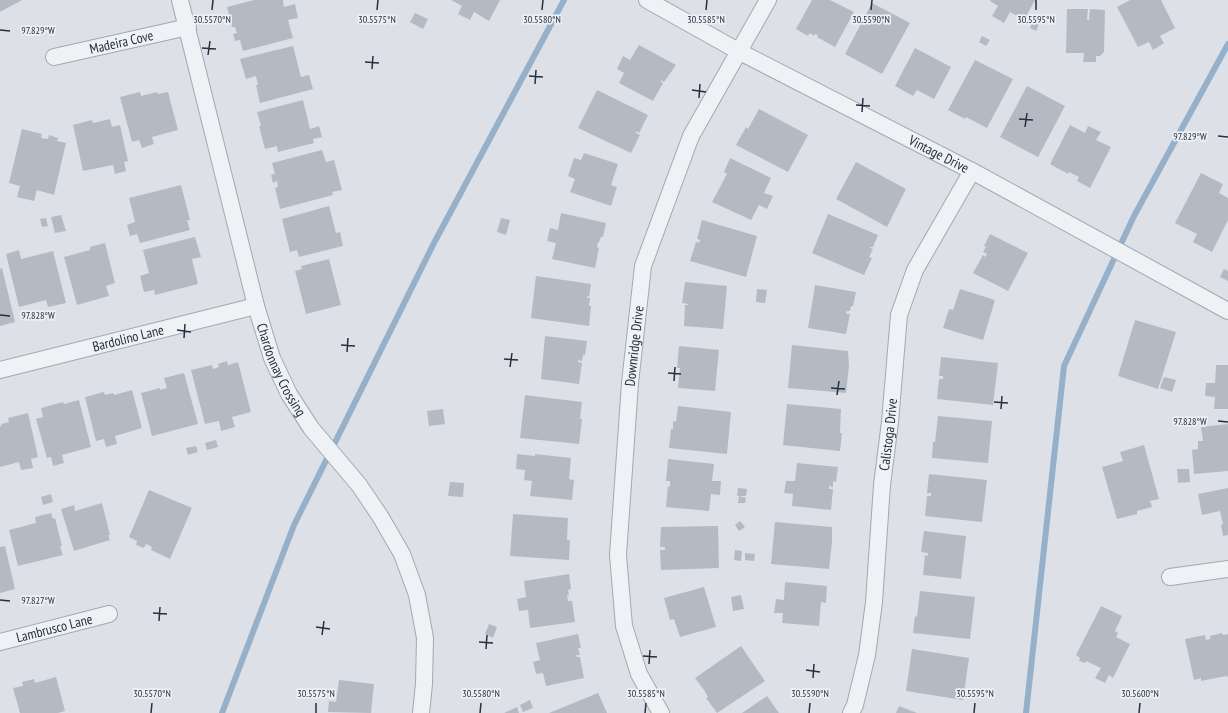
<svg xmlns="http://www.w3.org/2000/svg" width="1228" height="713" font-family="'PT Sans Narrow',sans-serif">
<rect width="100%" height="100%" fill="#dde1e7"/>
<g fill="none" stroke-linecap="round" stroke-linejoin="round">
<path stroke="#96b0c9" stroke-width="6" d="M222,713l72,-188 140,-282 130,-243
M1026,713l38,-347 70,-150 94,-172"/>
</g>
<path fill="#b4bac4" d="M0,0h22l-22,12z
M254,0h29l1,7 11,-3 3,14 -10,2 5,18 -50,13 -3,-11 -5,1 -2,-7 4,-1 -2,-6h-3l-5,-20z
M451,0h49l-11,21 -15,-9 -4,8 -12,-6 4,-8z
M812,0h18l24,12 -19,35 -18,-10 1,-2 -3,-1 -1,2 -4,-3 -2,3 -12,-7z
M991,0h44l-11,20 -14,-8 -6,11 -12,-7 6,-10 -8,-5z
M1130,0h31l14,28 -15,8 4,7 -11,7 -4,-8 -11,5 -21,-40z
M872,3l38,20 -28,51 -37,-20z
M1067,9h21l-1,11h2l1,-11 15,1 -1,42 -4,4h-4v6h-13l1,-9h-18z
M415,13l13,6 -5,10 -13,-7z
M1033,20l7,2 -4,9 -6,-3z
M982,36l8,4 -4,6 -7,-4z
M639,45l37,20 -12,17 -3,-2v2l2,1 -10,18 -34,-18 5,-10 -7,-4 6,-13 7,4z
M293,46l8,31 8,-2 4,14 -53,14 -4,-18h2l-2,-9 -10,3 -6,-20z
M915,48l36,19 -17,32 -17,-9 -4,6 -18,-10z
M975,60l38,19 -26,49 -21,-11 -1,2 -17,-9z
M1027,86l38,20 -27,51 -38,-20z
M597,90l51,25 -9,18 -3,-2v2l4,2 -9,18 -53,-25z
M140,92l1,4 16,-4 1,2 10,-2 10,38 -26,7 2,7 -12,4 -3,-8 -7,2 -12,-45z
M303,100l7,29 9,-3 3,11 -9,2 1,4 -36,9 -1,-6 -12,3 -6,-23h2l-4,-14z
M759,109l49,26 -20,37 -52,-27 10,-18 2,2z
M110,119l2,8 8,-2 8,36 -4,1 2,9 -11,3 -2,-9 -30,6 -10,-46 19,-5 1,3z
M1070,125l15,8 3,-7 13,6 -5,8 15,7 -21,41 -13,-7 2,-4 -10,-5 -1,2 -18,-10z
M22,129l20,5 -1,4 7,1 1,-4 9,3 -1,3 9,2 -12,52 -17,-5 -3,11 -17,-4 3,-11 -11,-3z
M322,150l4,12 8,-2 8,30 -10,2 1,3 -53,14 -5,-21 3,-1 -1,-6 -4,2 -2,-8 4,-1 -3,-11z
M584,153l34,11 -7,21 6,2 -6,19 -41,-14 5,-13 -7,-3 6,-18 7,2z
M730,158l41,20 -7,15 9,3 -6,13 -8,-4 -8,15 -39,-18 15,-28 -3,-2z
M856,162l50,27 -19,38 -51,-28z
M1201,173l22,11 -4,9 9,5v22l-16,32 -19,-10 4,-8 -22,-11z
M181,185l9,35h-3l3,10 -50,13 -3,-9 -7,2 -3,-11 8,-3 -6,-24z
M329,206l7,27 4,-1 3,14 -44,11 -2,-7 -7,2 -8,-33z
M561,213l45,10 -3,14h-2l-2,5h-1l-1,5 2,1 -4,20 -43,-9 4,-16 -9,-2 3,-13 8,2z
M828,214l50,21 -5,12h-3v1l3,1 -4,8 3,1 -8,17 -52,-22z
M61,215l5,16 -11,2 -4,-16z
M46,218l2,8 -6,1 -2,-8z
M501,218l9,2 -4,15 -9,-3z
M702,220l55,16 -11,41 -56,-16 6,-19 3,1 1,-3 -3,-1z
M990,234l38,19 -20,38 -35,-18 10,-18 2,2 2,-3 -4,-2 3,-5 -2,-1z
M195,237l6,20 -9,2 6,25 -43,11 -1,-5 -10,2 -4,-16 9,-3 -6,-23z
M105,243l10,40 -9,3 3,10 -32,9 -13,-48 26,-7v-3z
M19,250l2,9 32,-8 13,52 -18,4 -2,-7 -27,7 -13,-53z
M329,259l12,46 -35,9 -11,-43 7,-2 -1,-3z
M2,268l13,54 -15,4v-57z
M1224,269l4,2v10l-8,-4z
M536,276l55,8 -2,13 -2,-1v2h3l-1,8h2l-2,20 -58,-8z
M685,282l42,4 -4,43 -39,-3 1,-21h3v-1l-6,-1z
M815,285l41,7 -3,14h-2l-1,5h-3l-1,3h4l-4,20 -38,-6z
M757,289l10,1 -2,13 -9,-1z
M960,289l35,11 -12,40 -40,-12 6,-19 4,1z
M1135,320l41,12 -18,57 -40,-13z
M545,336l42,5 -2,14h-2l-1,6 -4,-1v2l4,1 -3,21 -38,-5z
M792,345l56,6 1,15 -3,27 -58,-5z
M679,346l40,4 -4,41 -37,-3 2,-20h-3z
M941,357l57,6 -5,42 -56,-6 2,-20h4v-3h-4z
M227,361l1,4 10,-3 13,50 -19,5 3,10 -14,4 -2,-10 -14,3 -14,-54 21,-5 1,4 6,-2 -1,-3z
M1216,365h12v44h-14l1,-12 -10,-1 1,-13h9z
M184,373l14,51 -46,12 -11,-43 19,-5v2l7,-2 -3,-10z
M1164,377l12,3 -4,12 -12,-4z
M132,390l10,38 -27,8 2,8 -11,3 -2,-8 -8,2 -11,-44 19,-5 1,3 8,-2 1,2z
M525,395l57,7 -2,17h2l-3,25 -59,-6z
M79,400l12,47 -29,8 2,8 -11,3 -2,-9 -4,1 -11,-39 7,-2 -2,-9 22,-6 1,2z
M787,404l54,5 -1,24h2l-2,18 -57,-6z
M678,406l53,6 -4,42 -58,-6 2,-19h2v-8l3,1z
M443,409l2,15 -16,2 -2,-15z
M28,413l10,44 -7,2 2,9 -12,2 -2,-8 -19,5v-41h2l-1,-2 8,-2 -1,-4z
M938,416l54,5 -4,42 -56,-5 1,-16h2z
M1228,424v47l-34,3 -2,-24 6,-1v-8h5l-2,-14z
M216,440l2,7 -11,3 -2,-7z
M1144,445l15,54 -9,2 2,6 -15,4v3l-20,5 -15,-52 21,-6 -3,-9z
M196,446l2,6 -10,3 -2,-7z
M517,454l18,2v-2l36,4 -2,21 5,1 -2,20 -42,-4 2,-15 -8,-1 1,-10 -9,-1z
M668,459l46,5 -2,17h9l-1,14 -9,-1 -2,17 -43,-4 2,-21 2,1v-6h-4z
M797,463l41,4 -2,15 -3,-1v6l-4,-1v3h4l-2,21 -39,-4 1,-12 -9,-1 2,-12h9z
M1177,469h12l1,13 -12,1z
M929,474l58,6 -5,42 -57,-6 2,-20h4v-3h-4z
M450,482l14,1 -1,14 -15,-1z
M738,488l9,1 -1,7h-9z
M1228,488v47l-5,1 -2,-11 2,-1 -3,-13 -18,4 -4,-21z
M149,490l43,18 -22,51 -19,-9 1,-3 -6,-3 -2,4 -8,-3 1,-4 -8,-4z
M51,494l2,8 -10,3 -2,-8z
M739,496l7,2 -1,5h-7z
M102,503l8,32h-2l2,5 -36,11 -13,-42 13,-4 1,6z
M51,513l2,6 2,-1 7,28h-2l3,9 -45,11 -9,-36 27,-7 -1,-6z
M513,514l55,4 -1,22h3l-1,20 -59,-4z
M740,521l5,6 -6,4 -4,-6z
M775,522l57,5v15l-3,27 -58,-5z
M718,526l1,42 -58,2 -1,-20h5v-3h-5l1,-20z
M924,531l42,5 -5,43 -38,-4 2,-20 3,1v-3l-7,-1z
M5,546l10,43 -15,4v-46z
M735,550l7,1 -1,10 -7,-1z
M745,553l10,1 -1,7 -9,-1z
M569,574l2,15 -3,1 1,5h-2l1,6h4l3,21 -45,6 -2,-18 -9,1 -2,-12 9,-2 -2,-16z
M785,582l42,4 -1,17 -5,-1 -2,24 -37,-3 1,-10h-9l2,-14 8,1z
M704,587l12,40 -36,10 -6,-18 -4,1 -6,-22z
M920,591l55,6 -5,42 -57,-6 2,-17 2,1z
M741,595l3,14 -11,2 -2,-14z
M1101,606l21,10 -7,15 3,2 -2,4 14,7 -17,34 -4,-3 -4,8 -10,-5 6,-10 -15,-7 -1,2 -6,-2 1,-3 -4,-3z
M489,624l8,3 -4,11 -8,-4z
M1222,633l1,2 5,-1v43l-2,-1 -25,5v-3l-7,2 -9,-41 20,-4 1,5 4,-1v-3z
M578,634l3,14h-3l2,7h-4l1,2h3l4,21 -38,8 -3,-13 -7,1 -3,-12 7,-2 -4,-17z
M741,646l24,35 -48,32 -11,-15 2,-1 -4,-7 -9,-12z
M912,649l57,9 -6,42 -57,-9z
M56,677l9,34 -7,2h-38l-7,-25 10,-2 -1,-4 12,-3 1,4z
M339,680l35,4 -3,29 -43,-1 1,-11 7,1z
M598,693l9,20h-58z
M767,696l12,17h-37z
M530,700l3,8 -10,4 -3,-7z
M899,706l18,7h-21z
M517,707l2,6h-15z"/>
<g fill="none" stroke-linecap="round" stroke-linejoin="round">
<defs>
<g id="minor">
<path id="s1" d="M180,0l76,306 16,52 17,36 22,34 48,57 21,31 22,38 15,41 8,43 -1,46 -3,29"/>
<path id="s2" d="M647,0l93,52 232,119 256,140"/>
<path id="s3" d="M54,57l134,-30"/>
<path id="s4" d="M0,370l256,-64"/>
<path d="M1170,577l58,-8"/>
<path id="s5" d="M0,642l109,-28"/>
<path id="s6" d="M661,713l-22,-39 -15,-48 -6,-71 12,-172 13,-117 48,-130 77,-136"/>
<path id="s7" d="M851,713l4,-8 12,-50 7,-53 8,-117 8,-63 9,-107 16,-45 57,-99"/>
</g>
</defs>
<use href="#minor" stroke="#a2a8b1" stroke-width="18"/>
<use href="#minor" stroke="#eff2f5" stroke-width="16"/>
</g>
<path fill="none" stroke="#262f3e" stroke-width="1.5" d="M212,10l1,-10M377,10l1,-10M542,10l1,-10M706,10l1,-10M871,10l1,-10M1036,10v-10M0,30l10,1M202,48l14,1M208,55l2,-14M365,62l14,1M372,69l1,-13M529,76l14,1M535,84l1,-14M692,90l14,2M699,98l1,-14M856,105l14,1M862,112l1,-14M1019,119l14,1M1025,127l2,-14M1218,136l10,1M0,315l10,1M177,330l14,2M184,338l1,-14M341,345l14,1M347,352l1,-14M504,359l14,1M510,367l2,-14M668,373l13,1M674,381l1,-14M831,388l14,1M837,395l2,-14M994,402l14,1M1001,409l1,-13M1218,421l10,1M0,600l10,1M153,613l14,1M159,621l1,-14M316,627l14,2M322,635l2,-14M479,642l14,1M486,649l1,-14M643,656l14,1M649,664l1,-14M806,670l14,2M813,678l1,-14M151,713l1,-10M316,713v-10M480,713l1,-10M645,713l1,-10M809,713l1,-10M974,713l1,-10M1139,713l1,-10"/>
<g text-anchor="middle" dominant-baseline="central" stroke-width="3.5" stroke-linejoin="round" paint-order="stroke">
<g font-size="14" fill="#262f3e" stroke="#ecf0f5">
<text stroke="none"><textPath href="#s3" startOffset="69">Madeira Cove</textPath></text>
<text stroke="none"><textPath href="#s2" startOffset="330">Vintage Drive</textPath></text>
<text stroke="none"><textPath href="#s4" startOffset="132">Bardolino Lane</textPath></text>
<text stroke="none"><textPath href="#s6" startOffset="376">Downridge Drive</textPath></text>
<text stroke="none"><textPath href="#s1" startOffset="384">Chardonnay Crossing</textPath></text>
<text stroke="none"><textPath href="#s7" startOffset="282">Calistoga Drive</textPath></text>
<text stroke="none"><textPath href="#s5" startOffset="56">Lambrusco Lane</textPath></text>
</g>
</g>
<g font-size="10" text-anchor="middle" fill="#262f3e" stroke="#ecf0f5" stroke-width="3.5" stroke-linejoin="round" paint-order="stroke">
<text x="212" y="23">30.5570°N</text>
<text x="377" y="23">30.5575°N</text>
<text x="542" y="23">30.5580°N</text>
<text x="706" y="23">30.5585°N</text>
<text x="871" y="23">30.5590°N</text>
<text x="1036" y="23">30.5595°N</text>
<text x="38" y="34">97.829°W</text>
<text x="1190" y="140">97.829°W</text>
<text x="38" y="319">97.828°W</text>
<text x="1190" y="425">97.828°W</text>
<text x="38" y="604">97.827°W</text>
<text x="152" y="697">30.5570°N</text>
<text x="316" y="697">30.5575°N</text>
<text x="481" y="697">30.5580°N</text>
<text x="646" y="697">30.5585°N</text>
<text x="810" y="697">30.5590°N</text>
<text x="975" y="697">30.5595°N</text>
<text x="1140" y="697">30.5600°N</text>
</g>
</svg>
